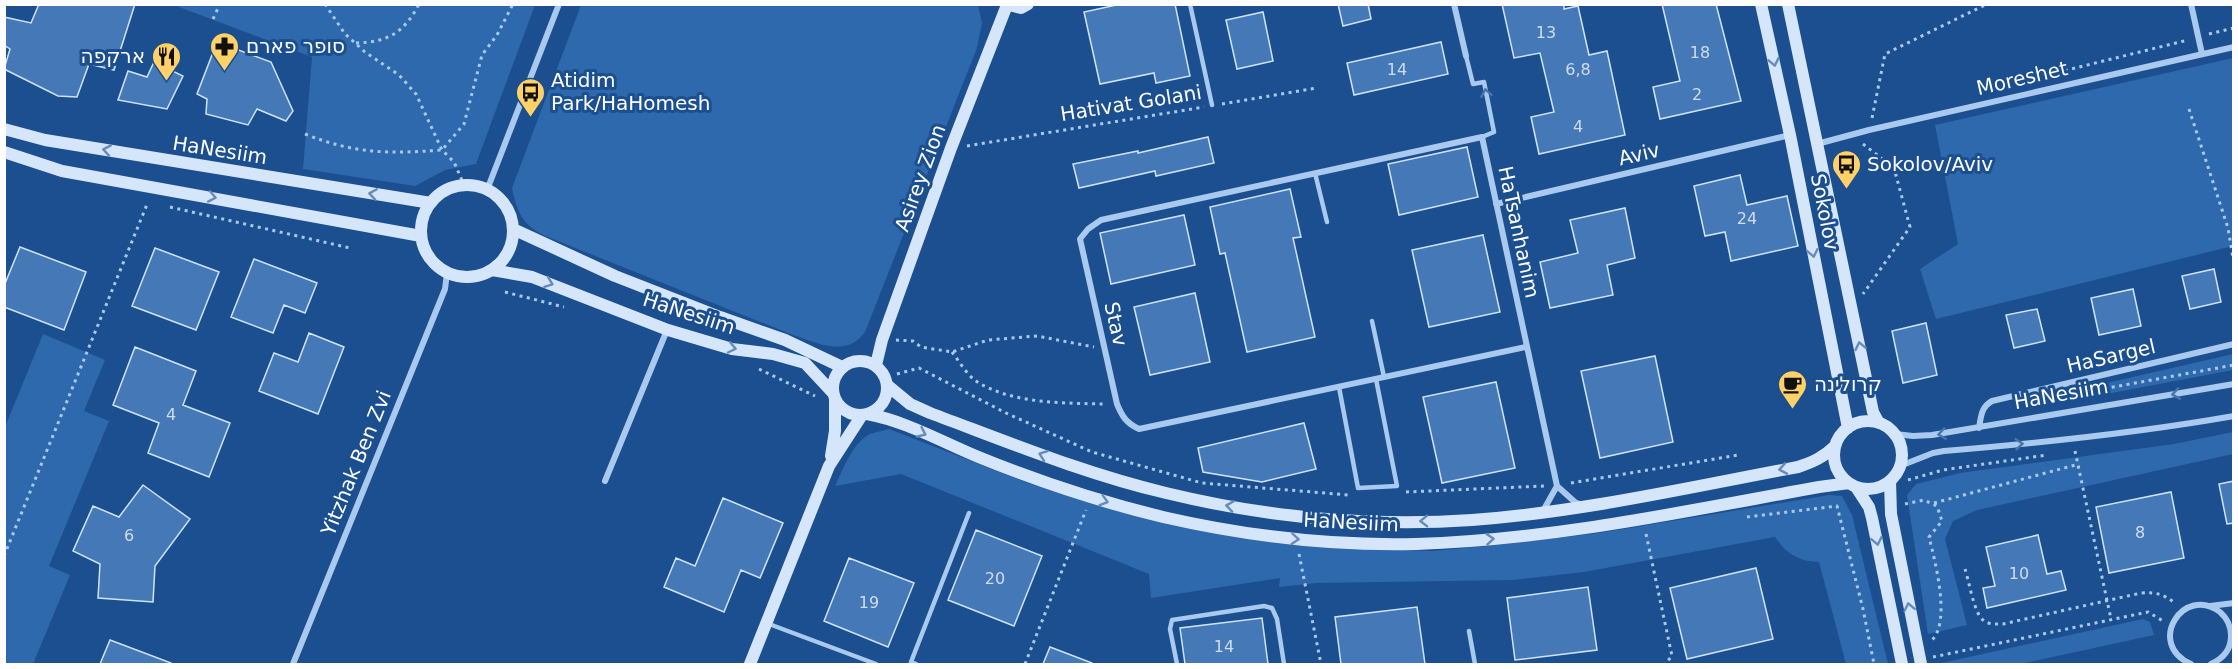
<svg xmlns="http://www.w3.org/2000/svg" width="2238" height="669" font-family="'DejaVu Sans',Heebo,sans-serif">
<rect width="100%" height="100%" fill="#1b4f8f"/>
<path fill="#2e69ad" d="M174,5h361l-59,159 -31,6 -30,16 -112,-17 9,-112z
M581,5h397l4,18 -5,25 -112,284c-19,26 -47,11 -72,3l-250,-100c-22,-12 -26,-24 -31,-47z
M2233,58v188l-297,73 -16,-50 38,-25 -23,-119z
M43,334l62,26 -21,51 25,10 -60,145 21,9 -37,89h-28v-237z
M2233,354v16l-132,25 -3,-10z
M889,429l136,53 67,22 130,30 52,9 69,5 90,3 64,-6 102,-12 230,-38 13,1 10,19 36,149h-42l-27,-102c-19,0 -33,-8 -44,-25l-191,35 -72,8 -195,3 -38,4 1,-9 -129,20 -2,-24 -248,-100 -66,12c8,-16 17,-43 35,-52 5,-2 13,-3 19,-5z
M2233,432v22l-256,56 -24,11 -8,18 22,86 -39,9 -21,-139 9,-11 44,-11 214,-29z
M2143,619l7,3 4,13 -134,29h-83z"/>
<path fill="#4478b7" stroke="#cfe3fa" stroke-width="1.5" d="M39,4h96l-21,66 -25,-6 -12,33 -19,-1 -54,-27 6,-20 -6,-4v-28l27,6z
M1121,4h54l15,72 -34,7 -2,-10 -54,11 -16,-72z
M1338,4h30l3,15 -28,7z
M1502,4h62v5l14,-3 11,49 18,-4 18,84 -86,19 -8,-37 23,-5 -14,-59 -26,5z
M1662,4h54l25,97 -81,18 -7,-32 27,-6z
M1263,12l10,49 -36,8 -11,-49z
M217,42l54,20 22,49 -7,10 -29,-12 -9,16 -42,-11 1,-15 -10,-5z
M1441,42l7,32 -94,21 -7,-32z
M154,62l29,14 -16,33 -49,-9 10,-29 19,6z
M1208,137l6,26 -58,13 -1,-5 -76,17 -6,-24 65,-13v2z
M1467,147l11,50 -79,18 -11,-51z
M1740,175l7,30 40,-9 11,50 -67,15 -6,-29 -20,4 -11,-50z
M1290,189l11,48 -8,1 22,99 -68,15 -22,-99 -5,1 -10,-47z
M1625,208l10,50 -28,7 6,30 -63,13 -10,-46 38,-9 -8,-33z
M1184,215l11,50 -84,19 -11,-51z
M1483,235l17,77 -71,15 -17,-77z
M20,247l66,25 -22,58 -60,-23v-21z
M155,248l64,24 -23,58 -64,-24z
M254,259l63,24 -12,30 -21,-8 -11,28 -42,-16z
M2214,269l7,33 -31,7 -8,-33z
M2133,289l8,37 -42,9 -8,-37z
M1195,293l15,69 -60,13 -16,-68z
M2037,309l8,32 -31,7 -8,-33z
M1926,323l11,52 -34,8 -11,-52z
M309,333l35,14 -26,67 -59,-23 15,-38 24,9z
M135,347l61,24 -13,34 47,18 -21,54 -61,-24 11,-30 -46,-18z
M1655,356l18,86 -73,16 -19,-87z
M1496,382l19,86 -73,15 -19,-86z
M1304,423l12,46 -54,13 -59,-10 -5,-24z
M2234,481v42l-7,1 -8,-40z
M143,485l47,34 -35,47 -2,36 -55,-4 2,-34 -27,-13 20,-45 26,11z
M2171,492l13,66 -75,15 -13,-66z
M723,498l60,25 -23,55 -19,-8 -17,42 -60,-25 12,-29 19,8z
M976,530l66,26 -28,70 -66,-26z
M2038,535l9,39 14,-3 5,19 -79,18 -4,-20 12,-2 -9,-39z
M849,558l65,25 -26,64 -64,-26z
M1756,568l17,71 -86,20 -17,-71z
M1588,587l9,63 -82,10 -8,-62z
M1417,607l8,57h-84l-6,-47z
M1262,618l6,46h-83l-5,-36z
M110,640l61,23v1h-71z
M1050,647l42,16v1h-49z"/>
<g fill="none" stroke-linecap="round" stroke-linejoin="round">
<path stroke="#a9c9ee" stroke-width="3" stroke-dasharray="3 4.5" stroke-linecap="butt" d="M325,4l20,30 20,18 34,23 17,19 26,56 12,12 10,23
M213,19l7,-15
M2209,34l25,-6
M356,43c32,-1 48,-10 63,-39
M2043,76l145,-36
M1222,104l95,-16
M2189,109l39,119 6,36
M1872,118l13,-64 102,-50
M305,134c50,20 84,20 137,16l22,-26 18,-69 15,-20 16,-31
M1863,144l31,24 16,59 -47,67
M967,146l237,-39
M170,207l180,41
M505,292l59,15
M896,340l17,1 8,6 31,5 36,-12 49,-4 57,11
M952,352c7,9 15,23 24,29 35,23 88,22 128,23
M759,369l56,27
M897,374l22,-6 87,45 86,39 110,31 147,12
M2097,390l137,-25
M2075,451l36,168
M1908,480l35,-10 104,-15
M1571,483l167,-28
M1406,492l138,-6
M1934,503l145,-39
M1905,504l19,-4 13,6 5,15 -13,16c6,24 22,84 3,103
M1747,517l90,-11 26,103 11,55
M1646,534l26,122 -7,8
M1299,554l22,110
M4,556l144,-354
M1965,569c4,12 9,44 18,51 6,5 13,4 20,4l138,-31c15,-1 22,1 34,10
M1933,657l215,-45 15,9
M1025,664l61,-154"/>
<path stroke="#a9c9ee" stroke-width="4.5" d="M1190,4l22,101
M1466,56l7,28 11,-2 10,50 -12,5
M1315,173l12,49
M1372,321l12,56
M1339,387l19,101 39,-2 -21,-107
M769,624l107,40
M1469,631l6,33
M916,664l-5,-2 58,-149
M1177,664l-7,-35 2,-9 92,-14 8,2 5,11 7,45"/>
<path stroke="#a9c9ee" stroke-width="6" d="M1454,4l12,52
M2191,4l11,50
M1817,144l52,-14 365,-83
M487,190l72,-186
M1496,204l294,-69
M1526,347l-387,82c-13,-6 -17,-13 -22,-25l-37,-165 8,-10 13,-9 381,-83 75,349 -14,25
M1979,428c2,-11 2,-21 13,-27l242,-57
M1895,434l18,2 19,-1 302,-51
M1900,466l33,-13 11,-2c97,-8 193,-18 290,-35
M605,481l62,-151
M1557,486l19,17 7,2
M2210,606l24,-3
M293,664l152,-375 2,-16
M2191,664c-46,-20 -7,-80 29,-52 7,6 11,15 11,24 0,14 -9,23 -20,28"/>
<path stroke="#d6e6fa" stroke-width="12" d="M1006,4l15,4 7,-4
M1761,4l29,131 58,293
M1788,4l85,408 6,11
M4,129l41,11 386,63
M4,152l58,19 359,65
M421 231a46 46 0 1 1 92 0a46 46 0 1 1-92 0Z
M513,229l102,47 105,41 65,23 57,27
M492,270l40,7 136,53 64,19 41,5 32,9 27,29
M833 388a27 27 0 1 1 54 0a27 27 0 1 1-54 0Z
M876,365l6,-25 69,-192 56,-143
M887,385l23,19 20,9c78,29 155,61 236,80 99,24 204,34 306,27 110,-8 218,-33 326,-53 15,-5 26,-10 37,-21
M867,414c39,7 77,29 114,44 59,24 120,44 182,59 83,19 168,29 253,27 136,-4 270,-33 403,-57l30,-4
M1834 455a34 34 0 1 1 68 0a34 34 0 1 1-68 0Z
M831,456l4,-25v-31
M1890,481l1,33 30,150
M1856,487l13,20 3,11 30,146
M750,664l79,-198 33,-51"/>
</g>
<defs><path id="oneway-chevron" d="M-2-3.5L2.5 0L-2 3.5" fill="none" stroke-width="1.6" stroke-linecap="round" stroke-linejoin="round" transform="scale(1.5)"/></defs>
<g stroke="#668bba">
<use href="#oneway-chevron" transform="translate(1774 62) rotate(78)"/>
<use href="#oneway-chevron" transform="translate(107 150) rotate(-170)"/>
<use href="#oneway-chevron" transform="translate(373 194) rotate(-171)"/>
<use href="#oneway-chevron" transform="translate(212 197) rotate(11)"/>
<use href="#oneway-chevron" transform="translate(1813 253) rotate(79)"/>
<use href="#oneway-chevron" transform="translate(549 283) rotate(21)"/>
<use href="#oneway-chevron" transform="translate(1860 346) rotate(-102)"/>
<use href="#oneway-chevron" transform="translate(732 348) rotate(12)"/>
<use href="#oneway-chevron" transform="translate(922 433) rotate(25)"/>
<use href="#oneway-chevron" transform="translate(1043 455) rotate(-160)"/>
<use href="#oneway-chevron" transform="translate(1783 469) rotate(170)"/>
<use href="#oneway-chevron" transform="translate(1104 501) rotate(16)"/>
<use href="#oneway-chevron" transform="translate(1230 506) rotate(-171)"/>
<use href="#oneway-chevron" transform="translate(1424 521) rotate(179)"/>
<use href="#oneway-chevron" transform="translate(1295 539) rotate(5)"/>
<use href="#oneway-chevron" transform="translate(1490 539) rotate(-5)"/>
<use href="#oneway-chevron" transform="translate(1877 541) rotate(79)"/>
<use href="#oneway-chevron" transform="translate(1909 607) rotate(-101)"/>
</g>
<g stroke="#4674ac">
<use href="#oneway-chevron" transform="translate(1486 93) rotate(-100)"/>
<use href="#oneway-chevron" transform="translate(2176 394) rotate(170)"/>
<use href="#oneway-chevron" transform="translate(1942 434) rotate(172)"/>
<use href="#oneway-chevron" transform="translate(2019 444) rotate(-5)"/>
</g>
<defs>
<symbol id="pharmacy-pin" viewBox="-11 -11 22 30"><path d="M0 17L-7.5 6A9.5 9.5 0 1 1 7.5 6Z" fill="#ffd166" stroke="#1b4f8f"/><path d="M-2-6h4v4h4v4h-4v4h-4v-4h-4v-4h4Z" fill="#111"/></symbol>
<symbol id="restaurant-pin" viewBox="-11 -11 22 30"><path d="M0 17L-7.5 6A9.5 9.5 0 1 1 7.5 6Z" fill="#ffd166" stroke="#1b4f8f"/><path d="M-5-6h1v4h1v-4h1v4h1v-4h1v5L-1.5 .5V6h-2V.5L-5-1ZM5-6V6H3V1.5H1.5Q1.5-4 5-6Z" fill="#111"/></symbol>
<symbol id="bus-pin" viewBox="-11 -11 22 30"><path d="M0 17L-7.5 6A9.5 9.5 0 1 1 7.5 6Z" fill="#ffd166" stroke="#1b4f8f"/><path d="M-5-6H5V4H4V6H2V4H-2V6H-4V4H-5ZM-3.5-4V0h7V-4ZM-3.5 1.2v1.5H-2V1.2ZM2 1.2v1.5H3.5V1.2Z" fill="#111"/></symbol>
<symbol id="cafe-pin" viewBox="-11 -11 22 30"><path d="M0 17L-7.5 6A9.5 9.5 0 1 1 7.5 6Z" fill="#ffd166" stroke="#1b4f8f"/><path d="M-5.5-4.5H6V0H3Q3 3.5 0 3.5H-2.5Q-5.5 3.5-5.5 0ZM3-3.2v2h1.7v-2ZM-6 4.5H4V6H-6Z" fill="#111"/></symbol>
</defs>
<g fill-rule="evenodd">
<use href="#pharmacy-pin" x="208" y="30" width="33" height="45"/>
<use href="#restaurant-pin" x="150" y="40" width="33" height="45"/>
<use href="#bus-pin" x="514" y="76" width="33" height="45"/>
<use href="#bus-pin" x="1830" y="148" width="33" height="45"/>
<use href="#cafe-pin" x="1776" y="368" width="33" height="45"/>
</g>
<g text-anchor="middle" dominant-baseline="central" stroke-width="6" stroke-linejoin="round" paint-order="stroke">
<g font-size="16" fill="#d0dded">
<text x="1546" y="32">13</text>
<text x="1700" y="52">18</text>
<text x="1397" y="69">14</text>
<text x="1578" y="69">6,8</text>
<text x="1697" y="94">2</text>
<text x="1578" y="126">4</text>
<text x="1747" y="218">24</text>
<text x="171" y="414">4</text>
<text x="2140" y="532">8</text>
<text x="129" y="535">6</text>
<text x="2019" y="573">10</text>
<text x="995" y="578">20</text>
<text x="869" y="602">19</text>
<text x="1224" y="646">14</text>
</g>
<g font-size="20" fill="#fff" stroke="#1b4f8f" text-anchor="start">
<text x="246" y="46">סופר פארם</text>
<text x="145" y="56" text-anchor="end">ארקפה</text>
<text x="551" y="80">Atidim<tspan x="551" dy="23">Park/HaHomesh</tspan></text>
<text x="1867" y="164">Sokolov/Aviv</text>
<text x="1814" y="384">קרולינה</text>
</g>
<g font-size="20" fill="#fff" stroke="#1b4f8f">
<text transform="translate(2022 78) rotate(-13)">Moreshet</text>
<text transform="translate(1131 103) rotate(-9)">Hativat Golani</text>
<text transform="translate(220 150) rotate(9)">HaNesiim</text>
<text transform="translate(1639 154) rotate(-13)">Aviv</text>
<text transform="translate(920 178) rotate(-70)">Asirey Zion</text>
<text transform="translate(1825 212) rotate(79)">Sokolov</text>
<text transform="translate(1519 232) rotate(78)">HaTsanhanim</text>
<text transform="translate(689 313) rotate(18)">HaNesiim</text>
<text transform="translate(1116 324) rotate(77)">Stav</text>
<text transform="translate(2111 356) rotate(-13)">HaSargel</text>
<text transform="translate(2061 394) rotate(-10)">HaNesiim</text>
<text transform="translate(356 463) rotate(-68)">Yitzhak Ben Zvi</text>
<text transform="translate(1351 522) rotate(3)">HaNesiim</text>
</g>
</g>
<rect width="2238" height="669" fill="none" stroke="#ffffff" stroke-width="12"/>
</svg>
